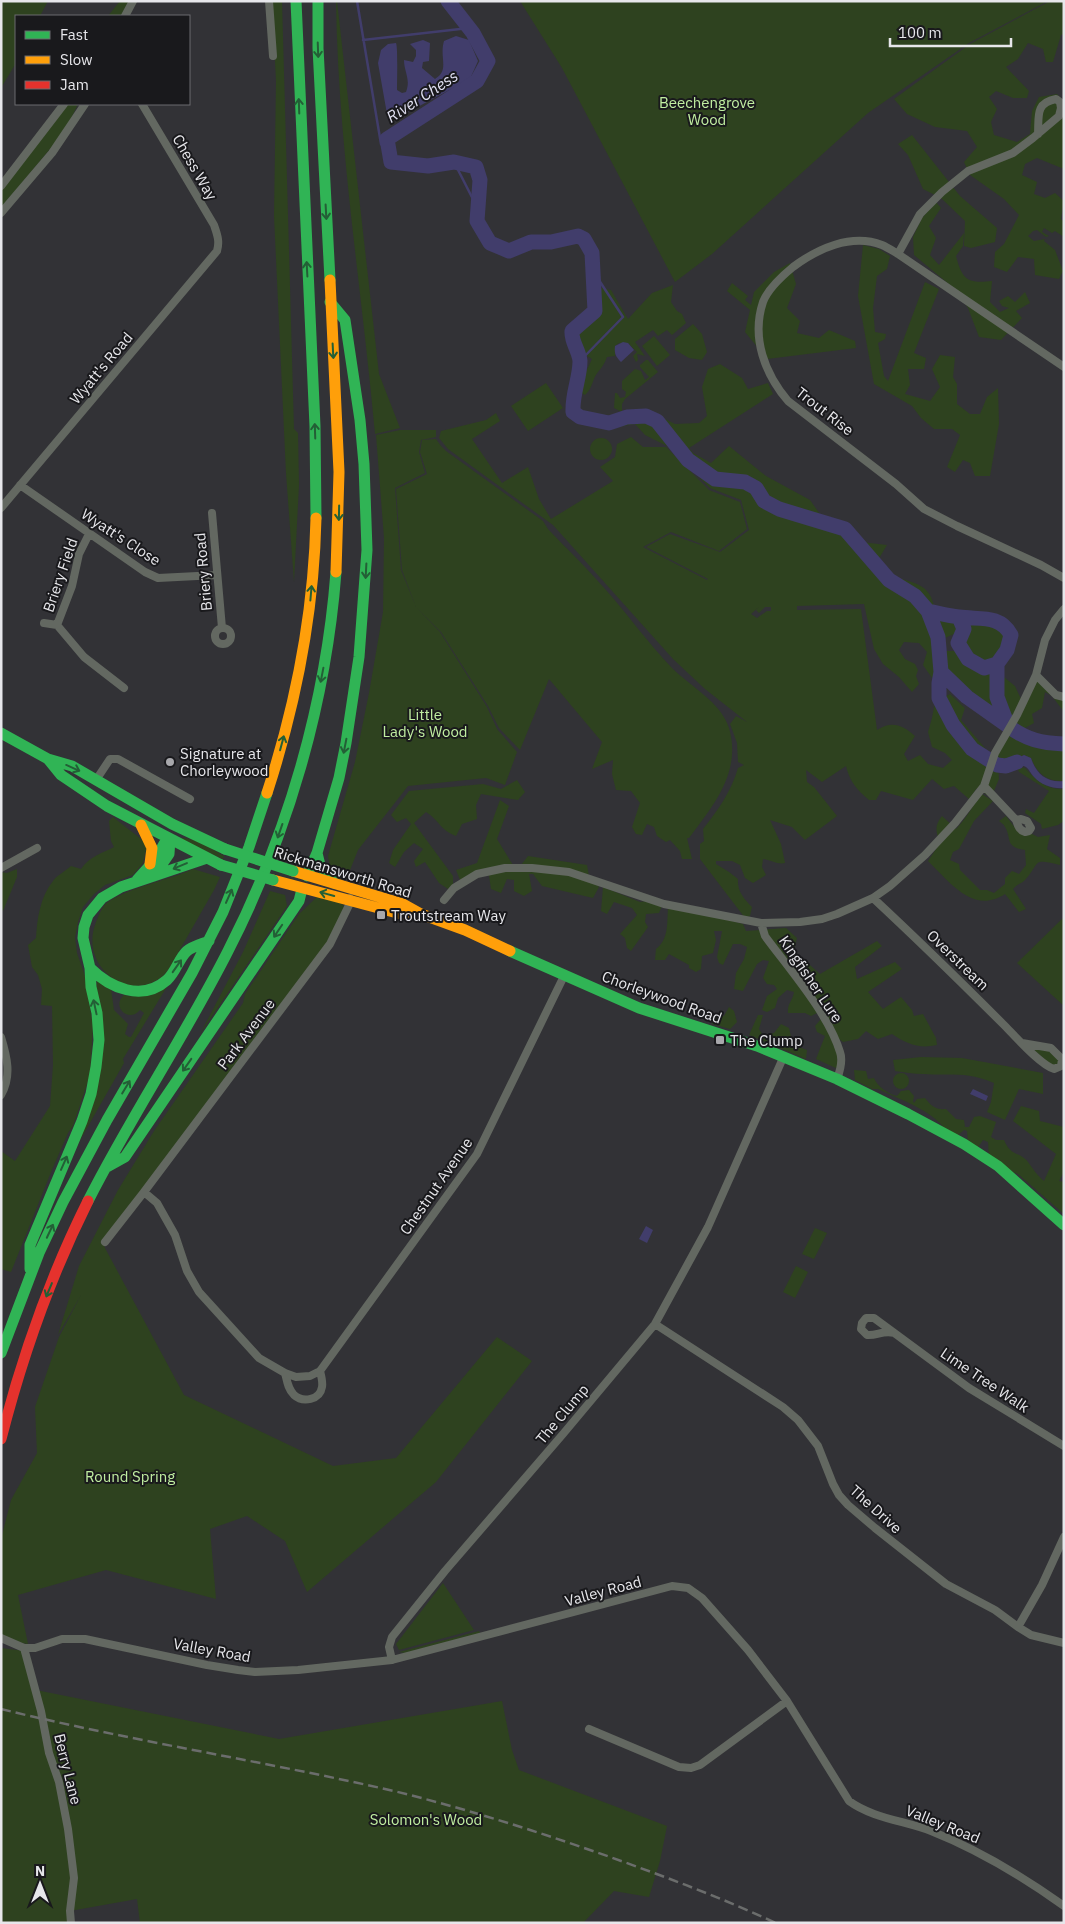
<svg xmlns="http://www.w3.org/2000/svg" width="1065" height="1924" font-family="'IBM Plex Sans',sans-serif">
<rect width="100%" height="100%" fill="#323236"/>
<path fill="#2e421f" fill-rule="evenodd" d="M1,1h47l-8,15h-24v47l-15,25z
M120,1h12l-9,15h-15z
M272,1h10l12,428 4,4 1,52 -5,97 -8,-109 -12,-257 2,-135z
M336,1h1l42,373 21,54 -25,6c-13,-144 -37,-288 -39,-433z
M520,1h528l-79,42 -101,70 -156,141 -37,28 -113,-214z
M1050,1h14v33l-3,1 -8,27h-7l-3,-13 -15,-6 -10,16 -12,8 23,24 -2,7h-14l-17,-7 -7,6 8,12 -6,13 3,13 23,7 13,-8 2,-23 7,-14 18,-3 7,8v67l-27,-11 -12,6 -3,11 15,7 -3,12 11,4 10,-5 9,8 -3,18 3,3v15l-9,-6 -3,2 -8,-5 -2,4 7,4 -3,1 -9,-7 -4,1 -5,5 6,5 11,-2 -1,2 11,9 8,21 -4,8 -24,-4 -1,-16 -16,-2 -11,15 -13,-5 1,-15 9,-8 15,-29 -15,-16 -34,-24 -6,-13 13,-15 -10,-16 -32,-4 -28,-13 -13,-15 76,-55z
M66,104h12l-13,27 -64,77v-19z
M912,135l48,61 37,32 -2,14 -24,6 -7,-2 1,-25 -24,-23 -18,-9 -15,-34 -10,-11z
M936,202l5,6 -12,18 7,12 -6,17 9,10 25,-32 -1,13 -7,10c6,23 11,28 36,25l-2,21 10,10 9,-4 -7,-2 -3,-5 9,-5 7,6 10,-10 5,11 -14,8 6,7 -21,22 -22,-3 -11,-29 -12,-18 -42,-35 -1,-18 9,-19z
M863,245l16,4 11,7 -3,13 -10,7 -4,32 2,24 11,2 -1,5 -7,4 6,33 4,5 37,-99 14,7 -25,64 12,5 -2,11h-16l2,16 -5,9 25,7 10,-14 -8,-18 8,-14 15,2 -2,20 4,7v20l13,10h10l7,-17 11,-9 1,36 -9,52h-15l-5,-13 -7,-3 -8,12 -8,-5 13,-32 -8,-6h-18l-13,-11 -9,-12 -38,-22 -16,-88z
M790,263l6,21 -9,24 13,13 -3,12 22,5 10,-8 26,11 1,7 -89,11 -22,-27 5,-22 -23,-19 5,-8 16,13 -3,4 6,5 3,-13 20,-20z
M673,285l-2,17 6,9 5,3 4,9 -14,12 -5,-5 -9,6 -5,-6 -18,12 10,14 -8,-2 1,6 -2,2 -3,-6 4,-4 -9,-9h-9l-4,3v10l-8,1c-2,6 -5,10 -9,15 -6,7 -5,16 -13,23l-5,-3 4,-16 8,-17c-12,-7 -16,-13 -16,-27l21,-19 -1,-26 15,3 17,29 24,-26z
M693,324l9,10 5,18 -5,8 -13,-2 -14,-8v-11z
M654,336l16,19 -13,11 -15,-20z
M646,360h2l10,12 -33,27 -3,5v8l-8,-4 1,-15h2l3,5 5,-1 1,-5 -4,-3v-8l13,-12 6,2 4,9 4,-3 -9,-10v-2z
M720,364l22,14 6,11 20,-6 5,11 -84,54 4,5 18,10 18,-17 37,30 44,24 22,31 2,-4 6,1 9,15 12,-1 26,3 -9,15 13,11 -9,9 7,8 13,-9c24,7 30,11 34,37l20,4v13l-11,5 1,13h13c9,14 17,23 35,18l21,17 6,13 16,-18 27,17v14l-12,-16 -7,-4 -3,16 -10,6 2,9 -9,5 17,11 22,6v36c-17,1 -27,-8 -33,-23l-7,-3 -14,7 -9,-1 -4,6 -4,-3 18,-43 -37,-25 -28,-25 -14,7 -9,-13 4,-13 -8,-9 -15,-1 -5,8 6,9 10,5 3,6 -2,6 3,8 -7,8 -13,-15 -16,-13 -9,-15 -10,-45 -67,2v4l64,-1 16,121c14,-9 25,-6 38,6l-11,18 4,7 12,-6 8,9 15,4 9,-8 -7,-7 -13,-6 -4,-15 4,-14 3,-16 15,-8 15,14 -4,12 24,28 3,14 10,6 1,11 -8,19 -14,-10 -8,11 -15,-13 -10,3 -12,-10 -19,21 -32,-9 -5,9h-7c-12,-10 -19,-18 -23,-34l-24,16 -16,-12 1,12 7,5 23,29 -32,24 -13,-13 -22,-7 11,24 4,19c-7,2 -14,-3 -22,-4l-1,8 4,8 -13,8 -8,-5 -5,-13 -8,-4h-16v3l13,8 9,7c-1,12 6,20 14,28l-2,9 -5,2 -45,-59v-15l4,-3 -1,-12c15,-19 28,-37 35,-61l6,-3 -6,-3 -1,-19 -7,-19 6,-8 11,6 -42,-33 -32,-30 -120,-134 -105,-76 -9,-11 2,-7 45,-11 10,-7 4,8 -28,18 30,44 26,-16 11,32 12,20 62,-38 -13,-14 15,-10 2,-13 14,-7 12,10h23l43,43 31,12 7,27 -28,22 -48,-19 -28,15 64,33 1,-1 -62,-32 24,-13 50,18 29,-22 -8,-30 -31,-12 -43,-42 -22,-11 -10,-11 -24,4 14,-13 28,-2 22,11 24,-1 8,-7 -5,-29 6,-18zM759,607l-3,3 3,3 6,-6h6v4h-4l-10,7 -6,-4z
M546,383l17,25 -35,23 -17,-25z
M400,430h36v7l-15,3 -2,12 6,21 -30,15 6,82 15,37 24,25 47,75 10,22 20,23 -12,33 -19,-7 -78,8 -50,64 -10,25 -18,-8 -2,-11 27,-94 14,-69 14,-81 1,-74 -8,-103z
M590 449a11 11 0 1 1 22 0a11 11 0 1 1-22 0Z
M436,439l5,7 5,5 97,70 5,8c19,20 39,39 58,61 22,25 43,54 66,78 19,19 49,34 57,60 13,44 -16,78 -40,110h-2l5,21h-10l-2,-8 -10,-11 -4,2 -9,-6 -3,-9 -7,-3 -5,11 -6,-1 -4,-7 8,-24 -9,-12 -15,-1 -4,-16 1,-14 -21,9 10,-27 -53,-63 -29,71 -21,-22 -11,-22 -47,-74 -25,-25 -14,-37 -6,-81 31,-15 -7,-22 2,-12z
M980,620c11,3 21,5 27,15 -4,18 -6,24 -24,30 -11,-7 -23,-14 -19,-28 2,-7 4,-10 2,-16z
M1017,767l8,1c11,12 22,22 39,21v32l-6,4 -16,4 -1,-5 -16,-11 1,-4 8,4 15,-22 -30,-19z
M517,780l8,12 -7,8 -37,-6 -5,11 1,14 -15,5 -6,12c-16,-6 -16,-15 -30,-24l-12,11 39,53v8l-5,5 -9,-6 -14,-21 -9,5 -2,-6 9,-12 -9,-6 -10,9 -9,15 -6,-4 4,-13 18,-26 -5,-6 -9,4 -6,-7 18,-24 74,-7 18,5z
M982,794l11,7 -19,20 -15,28 -6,3 -3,8 9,4 1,6 20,20h7l7,3 11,-9v-6l7,-7 7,3 7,-9 -1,-15c-21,-3 -13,-12 -20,-23 -1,-3 -4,-4 -6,-6l7,-5 10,13 10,2 12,6 12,-2 -3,14 13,9v7c-29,-7 -19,-3 -35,15 -4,4 -8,4 -12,9l13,20 -7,3 -14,-18c-32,21 -55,-12 -77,-33l12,-18c-4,-11 -6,-17 2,-27l14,13c11,-11 16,-23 26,-35z
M500,800l9,6 -12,33 16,26h8l7,-9 59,9 2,11 10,11 -6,11 -51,-12 -9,-12h-4l3,17 -8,5 -10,-5v-11l-7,-1 -6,14 -10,-4 -2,-13 -6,-7 -23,11 -4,-10 21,-7z
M113,817l28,22 6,7 -4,17 -10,12 -28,10 -11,9 -11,13 -5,15 -3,15 2,16 8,23 8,50 -3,49 -17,51 -5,7 -17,39 -40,100 -10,-3v-118l14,10 35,-55 3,-41 -1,-59 -11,-1 1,-16 -4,-14 -6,-8 -4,-22 8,-7c1,-19 4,-41 17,-57 4,-6 13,-10 18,-15l10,3c9,-13 20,-15 33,-22l-3,-6 -2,-20z
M182,838c14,0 30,11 42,18l-1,3 -44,-20z
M17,869v8l-14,34 -2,-4v-35l6,1z
M193,869l27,8 -6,13 -44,77c-3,4 -6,9 -10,11 -35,25 -81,-14 -64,-56 3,-7 6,-16 12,-20 25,-16 58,-21 85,-33z
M603,887l37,15 7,-1 15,5 -3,7 -13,1 -1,8 3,5 -17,24 -4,-3 -2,-10 -5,-4 17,-19 -5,-7 -18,-6 -7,12 -6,-3z
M270,891l15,4 2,11 -87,128 43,-82z
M317,897l24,6 5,5 -17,35 -226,298 2,7 79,147 149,71 63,-8 101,-121 35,24 -96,121 -129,110 -22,-51 -38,-25 -37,13 6,70 -110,-29 -88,25 10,49 -27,-4v-101l10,-39 26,-47 -2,-46 24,-70 22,-42 -23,40 21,-69 39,-76 36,-59 89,-128 2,-9 54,-80z
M668,907l50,10 25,7 3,7 40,-3 11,10 -3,13 26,23 57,-33 5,5 -27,21 2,12 38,-17 7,7 -34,23 15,17 18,-12 11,13 2,6 9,-2 13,24 1,7c-18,4 -30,-1 -45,-11l-14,5 -12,-8 -8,8 -15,3 -8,-6 4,19 -1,14 -22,-10 9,-23 -8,-4 -2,-6 6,-7 -4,-6 -6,3 -6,-3h-17c-1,-9 5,-13 6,-21l-7,-2 -9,8 -3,10 -8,4 -5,-2 5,-14 10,-7 -3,-4 -7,-1 -4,-6 6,-17 -6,-1 -6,4 -14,27 -9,-2 2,-16 8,-14 3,-12 -7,-3h-7l-10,21 -4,-2 -2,-6 5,-26h-8l2,9 -3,13 -11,3 -1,13 -5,3 -7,-4v-3l-20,-11 -4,6h-10l1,-11c13,-10 11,-26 12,-42z
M1064,917v89l-47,-43z
M97,980l14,9 3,21 14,14 -3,10 4,3h2l13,-24 -4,-3c-12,14 -29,-4 -16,-15 14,5 31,-5 44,-10l-45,74 1,4 -46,81 15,-41z
M729,1007l5,4 3,11 -7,7 -18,-5 2,-8h10z
M758,1015h5l-4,14 4,6 11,-2 7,-9 8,4 4,17 14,5 -1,9 -57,-24z
M1032,1048l18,3 9,8v4l-7,3z
M921,1057l41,1 81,15v21l-24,-5 -14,31 -18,-8 4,-10 3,-19c-29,-12 -42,-7 -71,-9 -9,0 -19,-2 -28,-3l-2,-11z
M854,1070l12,1 2,8 6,-1c3,8 14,16 23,18l4,-5 8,-1 5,6 -1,5 1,2 3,-4 8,-1c6,8 11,12 21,11l10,10 8,1 1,7h4l5,-10 6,-1 16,6 -5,15 5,3h8c7,17 15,11 24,22 5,7 9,13 16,19l12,-27 -43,-33 8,-15 18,5 1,10 24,6v45l-5,9 5,1v32l-46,-40 -13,-5 -16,-13 -1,-14 -5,-2 -6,9 -9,-6 -1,-12 -3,-1 -8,7 -6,-1c-14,-25 -47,-35 -72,-47h-6l-17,-9z
M893 1081a8 8 0 1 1 16 0a8 8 0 1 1-16 0Z
M815,1228l12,5 -13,26 -12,-5z
M796,1266l12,6 -13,26 -12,-6z
M443,1583l31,47 -75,20 -3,-6z
M479,1631l2,3 -76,19 -6,-1z
M1,1648l24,3 11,39 243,49 223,-38 10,49 7,20 148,56 -7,35 -11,36 -35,-6 -31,32h-443l-3,-24 -67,12 1,12h-70z"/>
<path fill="#413d6b" d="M456,36l13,4 9,21 -8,18 -60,32 -18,6 -5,-3 -9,-51 3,-13 7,-6 8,-1c2,4 1,38 1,47l5,3 4,-1c5,-13 -2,-20 -2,-32l9,2 3,-6v-6l-6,-6 13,-4 7,3 -1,18 -6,1 -1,6 13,11c15,-9 4,-21 9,-38z
M623,342l5,1 6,7 -13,12c-5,-5 -7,-8 -6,-16z
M1016,728l29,13 19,-1v6c-21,0 -32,-3 -51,-12z
M1024,755l7,3c5,16 16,25 33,23v7c-11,1 -23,-3 -30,-11 -3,-3 -5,-8 -8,-10 -8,-4 -20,2 -29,-1l1,-4h12z
M973,1089l15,7 -2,5 -16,-7z
M646,1226l7,4 -6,13 -8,-4z"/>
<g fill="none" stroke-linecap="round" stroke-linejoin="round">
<path stroke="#413d6b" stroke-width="2.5" d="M357,1l24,143 9,12
M363,40l106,-12
M454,162l24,47
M580,361l43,-44 -30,-46"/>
<path stroke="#413d6b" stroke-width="15" d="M448,1l25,32 15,28 -11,20 -90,58 4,23 37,4 26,-4 22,5 4,13 -3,41 13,22 19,8 22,-9h20l27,-6 6,3 8,14 3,58 -23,20c-1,11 7,19 8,30 0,17 -8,33 -7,51l7,5 29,6 18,-6 19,-1 11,5 31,39 27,19 30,3 11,6 8,13 15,8 66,20 44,51 26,16 13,15 10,26 3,35 -2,11v15l14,27 19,24 25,16 9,1 11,-4
M928,611c10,2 21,5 31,6 20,3 41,-3 52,18l-4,15 -10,14v33l11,29c19,14 33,17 56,18
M959,617l5,12 -6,14 10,16 16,9 13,-4
M941,672l26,25 41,29"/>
<path stroke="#636861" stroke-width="8" d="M269,1l4,55
M125,16l8,-15
M1,186l63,-82
M1,213l51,-60 33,-49
M898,254l22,-40 22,-22 26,-21 45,-18 20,-15 26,-22 2,-8 -1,-6 -4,-3c-21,4 -17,17 -18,35
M1064,367l-166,-113c-5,-3 -11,-7 -16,-9 -31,-12 -65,4 -89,22 -11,9 -25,22 -30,35 -12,36 2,72 25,99l108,83 28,25 33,17 84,39 23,13
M20,485l125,87 13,6 59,-3
M1,508l216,-257c3,-10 0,-17 -3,-26l-72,-121
M212,513l10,115
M44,623l13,2 27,32 40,31
M57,625l15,-39 7,-32 10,-20
M215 636a8 8 0 1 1 16 0a8 8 0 1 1-16 0Z
M1036,675l20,20 8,2
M96,780l14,-21h8l72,40
M984,786l32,34 5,-1 6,2 4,7 -2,3 -4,1c-6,-2 -7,-6 -9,-12
M1,868l36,-20
M873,898c44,41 87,83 130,126 11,11 37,41 51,45l7,-3 1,-7 -11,-11 -29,-5
M444,900l10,-12 23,-14 28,-6h27l37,4 95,32 97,19 39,-1 22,-3 15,-5 36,-16 17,-12 35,-31 30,-32 29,-37 11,-33 22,-38 19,-40 9,-35 10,-20 9,-11
M761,923l4,13c25,34 63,77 75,116 3,8 0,19 -3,27
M1,1037c6,20 11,39 0,58
M144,1192l186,-248 21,-43 -1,-3
M105,1242l39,-50 13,11 18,32 12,36 12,21 60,66 26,15 11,4 14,-1 10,-5 157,-217 87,-178
M655,1324l128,83 15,13 20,26 15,38 6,11 9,10 27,23 71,56 49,26 23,17 13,8 33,8
M894,1333c-11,-3 -17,3 -27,2l-6,-6 1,-6 4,-5h8l95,70 95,58
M285,1373c2,8 3,16 9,22 9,8 26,5 28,-8 1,-5 -1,-12 -2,-16
M1018,1627l24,-42 22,-48
M1,1638l23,10h11l27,-9h23l122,26 31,5 17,2 43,-2 94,-10 280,-74 16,2 14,10 46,52 39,51 62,100c23,17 56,20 82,30 48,19 91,45 133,75
M24,1648l17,63 8,42 10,29 9,47 6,49 -4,33 1,12
M392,1660l-3,-13 3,-10 53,-66 118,-137 92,-110 53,-97 75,-169
M589,1729l90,38 12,1 9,-3 87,-64"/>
<path stroke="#30b455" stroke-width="11" d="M296,1l19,425 1,92
M318,1v47l12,232
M1,733l47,26 24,7 100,58 53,25
M48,759l13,16 46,31 114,59
M317,853l3,12 14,18
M307,876l10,-23 22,-75 7,-35 13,-86 8,-107 -3,-86 -4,-44 -15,-100 -15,-18
M137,880l18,-20 9,-16 6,-5 -1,15 -15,22
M510,951l129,57 118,38 80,33 71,35 56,30 34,22 66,59
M90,968c20,20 52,34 77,12 9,-8 12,-22 20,-29 6,-5 15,-7 22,-10
M107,1167l18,-10 174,-256 3,-12
M88,1201c43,-85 97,-165 140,-250 60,-117 98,-248 108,-379
M30,1269v-24l52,-124 9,-27 5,-27 3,-27 -2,-27 -6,-26 -1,-19 -7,-30 1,-11 4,-12 14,-17 19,-11 86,-29
M1,1353l38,-100 24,-51 44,-82 85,-147 31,-61 26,-65 18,-54"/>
<path stroke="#ff9f0a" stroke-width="11" d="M330,280l9,192 -3,100
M267,793c29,-89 47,-181 49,-275
M141,825l11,23 -2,16
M293,871l110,33 18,10 44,16 45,21
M273,880l128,34h18"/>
<path stroke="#e5322d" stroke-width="11" d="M1,1439c21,-82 49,-162 87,-238"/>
<path stroke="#6b6d6c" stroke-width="2.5" stroke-dasharray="10 5" stroke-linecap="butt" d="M1,1709c130,32 262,52 393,82 73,18 145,41 216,66 56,20 112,41 166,66"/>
<path stroke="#30b455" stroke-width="11" d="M225,849l68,22
M221,865l52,15"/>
</g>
<defs><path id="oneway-shaft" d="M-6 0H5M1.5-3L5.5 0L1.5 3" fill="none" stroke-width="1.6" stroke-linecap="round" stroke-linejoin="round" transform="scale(1.25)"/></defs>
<g stroke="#235f36">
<use href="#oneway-shaft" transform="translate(318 50) rotate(88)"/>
<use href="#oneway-shaft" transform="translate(299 106) rotate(-92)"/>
<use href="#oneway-shaft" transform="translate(326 212) rotate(87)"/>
<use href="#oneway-shaft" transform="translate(307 269) rotate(-93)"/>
<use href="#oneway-shaft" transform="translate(333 351) rotate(87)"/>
<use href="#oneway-shaft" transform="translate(315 431) rotate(-92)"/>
<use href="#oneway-shaft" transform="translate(339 513) rotate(91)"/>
<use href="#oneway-shaft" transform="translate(366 571) rotate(93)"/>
<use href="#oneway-shaft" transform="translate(311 593) rotate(-85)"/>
<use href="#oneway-shaft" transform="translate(322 675) rotate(101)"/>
<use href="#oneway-shaft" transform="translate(282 743) rotate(-75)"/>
<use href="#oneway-shaft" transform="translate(345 746) rotate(101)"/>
<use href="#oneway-shaft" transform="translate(73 768) rotate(24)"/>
<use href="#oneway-shaft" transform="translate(280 831) rotate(109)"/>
<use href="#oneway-shaft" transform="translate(180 866) rotate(157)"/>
<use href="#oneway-shaft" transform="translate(327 894) rotate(-165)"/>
<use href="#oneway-shaft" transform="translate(229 896) rotate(-66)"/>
<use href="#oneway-shaft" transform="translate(278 931) rotate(124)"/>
<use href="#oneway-shaft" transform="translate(177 966) rotate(-55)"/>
<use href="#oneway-shaft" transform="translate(95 1007) rotate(-102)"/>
<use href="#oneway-shaft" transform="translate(187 1065) rotate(125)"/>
<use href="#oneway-shaft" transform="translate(126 1087) rotate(-59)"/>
<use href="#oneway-shaft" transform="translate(64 1163) rotate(-66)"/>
<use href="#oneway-shaft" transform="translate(50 1231) rotate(-65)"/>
<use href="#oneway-shaft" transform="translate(49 1290) rotate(113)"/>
</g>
<g fill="#a8a8ac" stroke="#19191c" stroke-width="2">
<circle cx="170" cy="762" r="5"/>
<rect x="376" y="910" width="10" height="10" rx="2.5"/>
<rect x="715" y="1035" width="10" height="10" rx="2.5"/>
</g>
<g text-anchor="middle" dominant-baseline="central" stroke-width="4" stroke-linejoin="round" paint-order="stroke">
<g font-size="15" fill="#c0eea1" stroke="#19191c">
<text x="707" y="102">Beechengrove<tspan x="707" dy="17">Wood</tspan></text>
<text x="425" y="714">Little<tspan x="425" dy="17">Lady's Wood</tspan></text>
<text x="130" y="1476">Round Spring</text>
<text x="426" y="1819">Solomon's Wood</text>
</g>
<g font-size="15" fill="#e7e7eb" stroke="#19191c">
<text transform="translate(195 167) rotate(60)">Chess Way</text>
<text transform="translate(101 368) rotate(-50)">Wyatt's Road</text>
<text transform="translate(825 411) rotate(38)">Trout Rise</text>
<text transform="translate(121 537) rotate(33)">Wyatt's Close</text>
<text transform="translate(203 572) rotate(-95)">Briery Road</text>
<text transform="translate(60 575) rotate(-71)">Briery Field</text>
<text transform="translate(343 872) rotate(17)">Rickmansworth Road</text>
<text transform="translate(958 960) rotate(44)">Overstream</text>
<text transform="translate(811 979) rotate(56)">Kingfisher Lure</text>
<text transform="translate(662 997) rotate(20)">Chorleywood Road</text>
<text transform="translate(246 1034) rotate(-53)">Park Avenue</text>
<text transform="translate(436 1186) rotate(-55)">Chestnut Avenue</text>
<text transform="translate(985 1380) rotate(34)">Lime Tree Walk</text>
<text transform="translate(562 1414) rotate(-50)">The Clump</text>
<text transform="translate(876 1509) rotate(42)">The Drive</text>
<text transform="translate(603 1591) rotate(-15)">Valley Road</text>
<text transform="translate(212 1650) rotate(10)">Valley Road</text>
<text transform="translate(68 1769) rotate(76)">Berry Lane</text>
<text transform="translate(943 1824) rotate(22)">Valley Road</text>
</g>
<g font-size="15" fill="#e7e7eb" stroke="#19191c" text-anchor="start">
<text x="180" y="753">Signature at<tspan x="180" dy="17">Chorleywood</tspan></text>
<text x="391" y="915">Troutstream Way</text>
<text x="730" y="1040">The Clump</text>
</g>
<g font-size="16" font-style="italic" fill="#e0e0f1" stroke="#19191c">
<text transform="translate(422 96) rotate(-33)">River Chess</text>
</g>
</g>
<rect width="1065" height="1924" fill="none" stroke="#e7e7eb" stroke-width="5"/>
<rect x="15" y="15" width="175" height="90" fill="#19191c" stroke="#6b6b6f"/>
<rect x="25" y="31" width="25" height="8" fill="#30b455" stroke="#6b6b6f"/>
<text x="60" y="40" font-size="15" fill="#e7e7eb">Fast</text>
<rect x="25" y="56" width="25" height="8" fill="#ff9f0a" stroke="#6b6b6f"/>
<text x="60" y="65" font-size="15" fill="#e7e7eb">Slow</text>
<rect x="25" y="81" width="25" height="8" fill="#e5322d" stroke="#6b6b6f"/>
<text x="60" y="90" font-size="15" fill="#e7e7eb">Jam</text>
<g transform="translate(40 1884)" stroke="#19191c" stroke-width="4" paint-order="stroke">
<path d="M0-4L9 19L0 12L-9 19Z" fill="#e7e7eb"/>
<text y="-8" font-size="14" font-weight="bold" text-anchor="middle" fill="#e7e7eb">N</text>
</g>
<path d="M890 38v8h121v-8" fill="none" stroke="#e7e7eb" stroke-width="2.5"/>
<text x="898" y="38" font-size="15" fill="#e7e7eb" stroke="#19191c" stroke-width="4" paint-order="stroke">100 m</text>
</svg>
